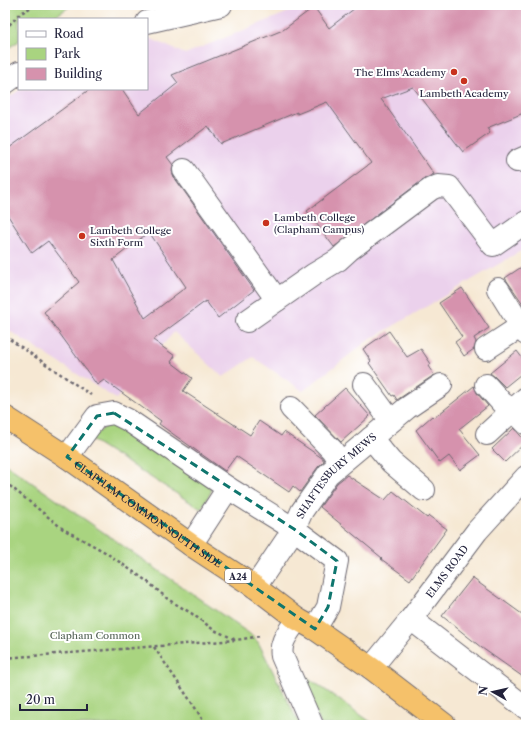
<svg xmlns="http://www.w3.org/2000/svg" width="531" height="730" font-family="'Libre Caslon Text',serif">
<rect width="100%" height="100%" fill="#fff"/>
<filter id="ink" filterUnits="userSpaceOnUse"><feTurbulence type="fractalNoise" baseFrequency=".025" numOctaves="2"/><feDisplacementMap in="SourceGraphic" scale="8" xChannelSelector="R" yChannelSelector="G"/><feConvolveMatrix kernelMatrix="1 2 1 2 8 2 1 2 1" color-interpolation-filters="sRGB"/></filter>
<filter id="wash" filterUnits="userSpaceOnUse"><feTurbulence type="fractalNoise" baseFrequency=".012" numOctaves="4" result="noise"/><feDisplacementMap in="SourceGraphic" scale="16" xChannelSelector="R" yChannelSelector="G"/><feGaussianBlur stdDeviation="0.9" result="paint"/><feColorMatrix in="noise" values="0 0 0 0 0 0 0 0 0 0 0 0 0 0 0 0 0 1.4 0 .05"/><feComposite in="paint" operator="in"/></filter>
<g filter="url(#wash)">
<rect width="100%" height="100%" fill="#f6e8d3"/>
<path fill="#ebd1ec" d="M306,5h220v243l-160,94 -63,49 -50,-34 -30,20 -49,-45 -58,67 -111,-71v-228l16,-11h126v-52l38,17z"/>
<path fill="#a9d480" stroke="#667b5e" d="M5,5h67l-21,14h-32v22l-14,9z
M115,419l96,64v9l-10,17 -111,-70z
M5,464l245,170 8,8 42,83h-295z
M304,675l71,50h-54l-20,-48z"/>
<g id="blocks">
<path fill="#d692ad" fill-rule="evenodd" d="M359,5h167v107l-39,16 3,5 -27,19 -50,-65 -32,12 53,75 -10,5 -90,68 -27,-36 64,-48 -44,-61 -30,12v-2l-76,32 -13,-18 -41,31 6,8 -1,6 2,6 80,113 -36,28 -12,-17 -53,39 22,16 -4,6 21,16 -9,13 67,44 9,-14 22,15 3,-4 38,26 2,3 -6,6 -18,25 -7,-6 -4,6 -53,-36 -11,15 -66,-47 2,-3 -57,-41 -7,5 -53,-73 35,-30 -31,-41 -16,12 -27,-42v-60l85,-62h32l17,25 39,-31 -6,-8 111,-45 31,-23 15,21zM149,232l37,55 -41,31 -32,-58z
M526,264v44l-21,-30z
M462,288l27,40 -15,10 2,4 -2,7 -10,7 -9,-14 7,-5 -23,-34z
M389,331l18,26 14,-8 10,15 -3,2 6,9 -37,25 -3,-5 -2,1 -23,-33 2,-2 -8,-12z
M517,351l9,12v7l-21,17 -10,-10 -5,-4z
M474,386l3,7 11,13 -29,23 21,26 -20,15 -11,-14 -9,7 -24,-33 16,-14 2,2z
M345,388l25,28 -29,26 -26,-27z
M514,428l12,14 -21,20 -13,-13z
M347,475l38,25 8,-9 34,27 2,-2 18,13 -37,51 -29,-21 1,-1 -62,-51 17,-24z
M472,578l54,39v62l-44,-31 -40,-32z"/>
</g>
</g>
<g filter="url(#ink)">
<use href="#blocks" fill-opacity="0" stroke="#6c6770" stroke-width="1"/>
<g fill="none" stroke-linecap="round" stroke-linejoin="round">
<defs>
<g id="minor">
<path d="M147,22l74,-17"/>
<path d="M5,83l14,-10"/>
<path d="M517,161l9,-4"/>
<path d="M184,170l93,130"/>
<path d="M498,289l28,45"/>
<path d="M247,321l66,-46 25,-15 11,-10 82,-61 7,-3 11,1 44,58 33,-23"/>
<path d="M486,349l40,-26"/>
<path d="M364,384l27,37"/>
<path d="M486,385l16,18 11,7 13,13"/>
<path d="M291,408l41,42 8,13"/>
<path d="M487,434l39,-36"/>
<path d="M371,438l20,24 33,28"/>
<path d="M67,457l30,-41 17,-3 14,7 100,68 66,41 43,32 -9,46 -13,22"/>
<path d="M191,545l37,-57"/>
<path id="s1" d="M255,587l39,-58 8,-18 26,-37 79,-66 34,-23"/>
<path d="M297,619c-7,12 -18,22 -15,37l30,69"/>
<path d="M411,619l115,89"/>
<path id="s2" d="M371,668l40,-49 66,-88 49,-54"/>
</g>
<g id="highway">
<path id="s3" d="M5,417l62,40 124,88 64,42 42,32 18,10 56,39 74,57"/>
</g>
</defs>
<use href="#minor" stroke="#6c6770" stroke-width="24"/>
<use href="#highway" stroke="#6c6770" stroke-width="24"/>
<path stroke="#6c6770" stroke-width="2.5" stroke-dasharray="3 3" stroke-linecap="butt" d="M5,29l16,-16 14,-8
M5,336l86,59
M5,482l58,47 42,23 43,30 21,18 22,13 23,17 22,10
M154,647l40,59 12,19
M5,658l231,-18 25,-4"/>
<use href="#minor" stroke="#fff" stroke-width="22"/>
<use href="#highway" stroke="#f5c16b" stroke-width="22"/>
</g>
</g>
<path fill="none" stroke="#0f766e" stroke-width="3" stroke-dasharray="8 5" stroke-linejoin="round" d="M114,413l180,116 43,32 -9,46 -13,22 -248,-172 30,-41z"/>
<g fill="#c8321e" stroke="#fff" stroke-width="1.5">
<circle cx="454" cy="72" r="4"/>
<circle cx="464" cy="81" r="4"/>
<circle cx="266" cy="223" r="4"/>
<circle cx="82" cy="236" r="4"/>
</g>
<g text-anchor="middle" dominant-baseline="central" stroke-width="4" stroke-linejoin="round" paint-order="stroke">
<rect fill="#fff" stroke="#646476" stroke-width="1" x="225" y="569" width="26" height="14" rx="3"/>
<g font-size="9" font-weight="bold" fill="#22223b">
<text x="238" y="576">A24</text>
</g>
<g font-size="10" fill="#22223b" stroke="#fff" text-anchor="start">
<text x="446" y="72" text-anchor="end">The Elms Academy</text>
<text x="464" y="93" text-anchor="middle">Lambeth Academy</text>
<text x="274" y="217">Lambeth College<tspan x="274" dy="12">(Clapham Campus)</tspan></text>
<text x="90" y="230">Lambeth College<tspan x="90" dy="12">Sixth Form</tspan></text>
</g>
<g font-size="10" fill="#22223b" stroke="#fff">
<text stroke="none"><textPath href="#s1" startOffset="139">SHAFTESBURY MEWS</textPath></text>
<text stroke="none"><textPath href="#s3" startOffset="173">CLAPHAM COMMON SOUTH SIDE</textPath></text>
<text stroke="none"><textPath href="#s2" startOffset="123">ELMS ROAD</textPath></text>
</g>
<g font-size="10" fill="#516053" stroke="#fff">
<text x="95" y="635">Clapham Common</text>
</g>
</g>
<rect width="531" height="730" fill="none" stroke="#fff" stroke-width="20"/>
<rect x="18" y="18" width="130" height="72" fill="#ffffff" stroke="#a7a7b1"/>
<rect x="26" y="31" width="20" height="6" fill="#ffffff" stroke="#a7a7b1"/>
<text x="54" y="38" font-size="12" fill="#22223b">Road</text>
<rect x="26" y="48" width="20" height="12" fill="#a9d480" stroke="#a7a7b1"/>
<text x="54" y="58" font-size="12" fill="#22223b">Park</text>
<rect x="26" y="68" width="20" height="12" fill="#d692ad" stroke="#a7a7b1"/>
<text x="54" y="78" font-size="12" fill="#22223b">Building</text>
<g transform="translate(493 692) rotate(278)" stroke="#ffffff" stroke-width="3" paint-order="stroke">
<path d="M0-3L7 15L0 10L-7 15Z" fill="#22223b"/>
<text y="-6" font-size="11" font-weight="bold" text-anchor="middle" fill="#22223b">N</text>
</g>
<path d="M20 704v6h67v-6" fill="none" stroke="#22223b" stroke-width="2"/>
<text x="26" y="704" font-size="12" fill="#22223b" stroke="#ffffff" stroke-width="3" paint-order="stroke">20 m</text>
</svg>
